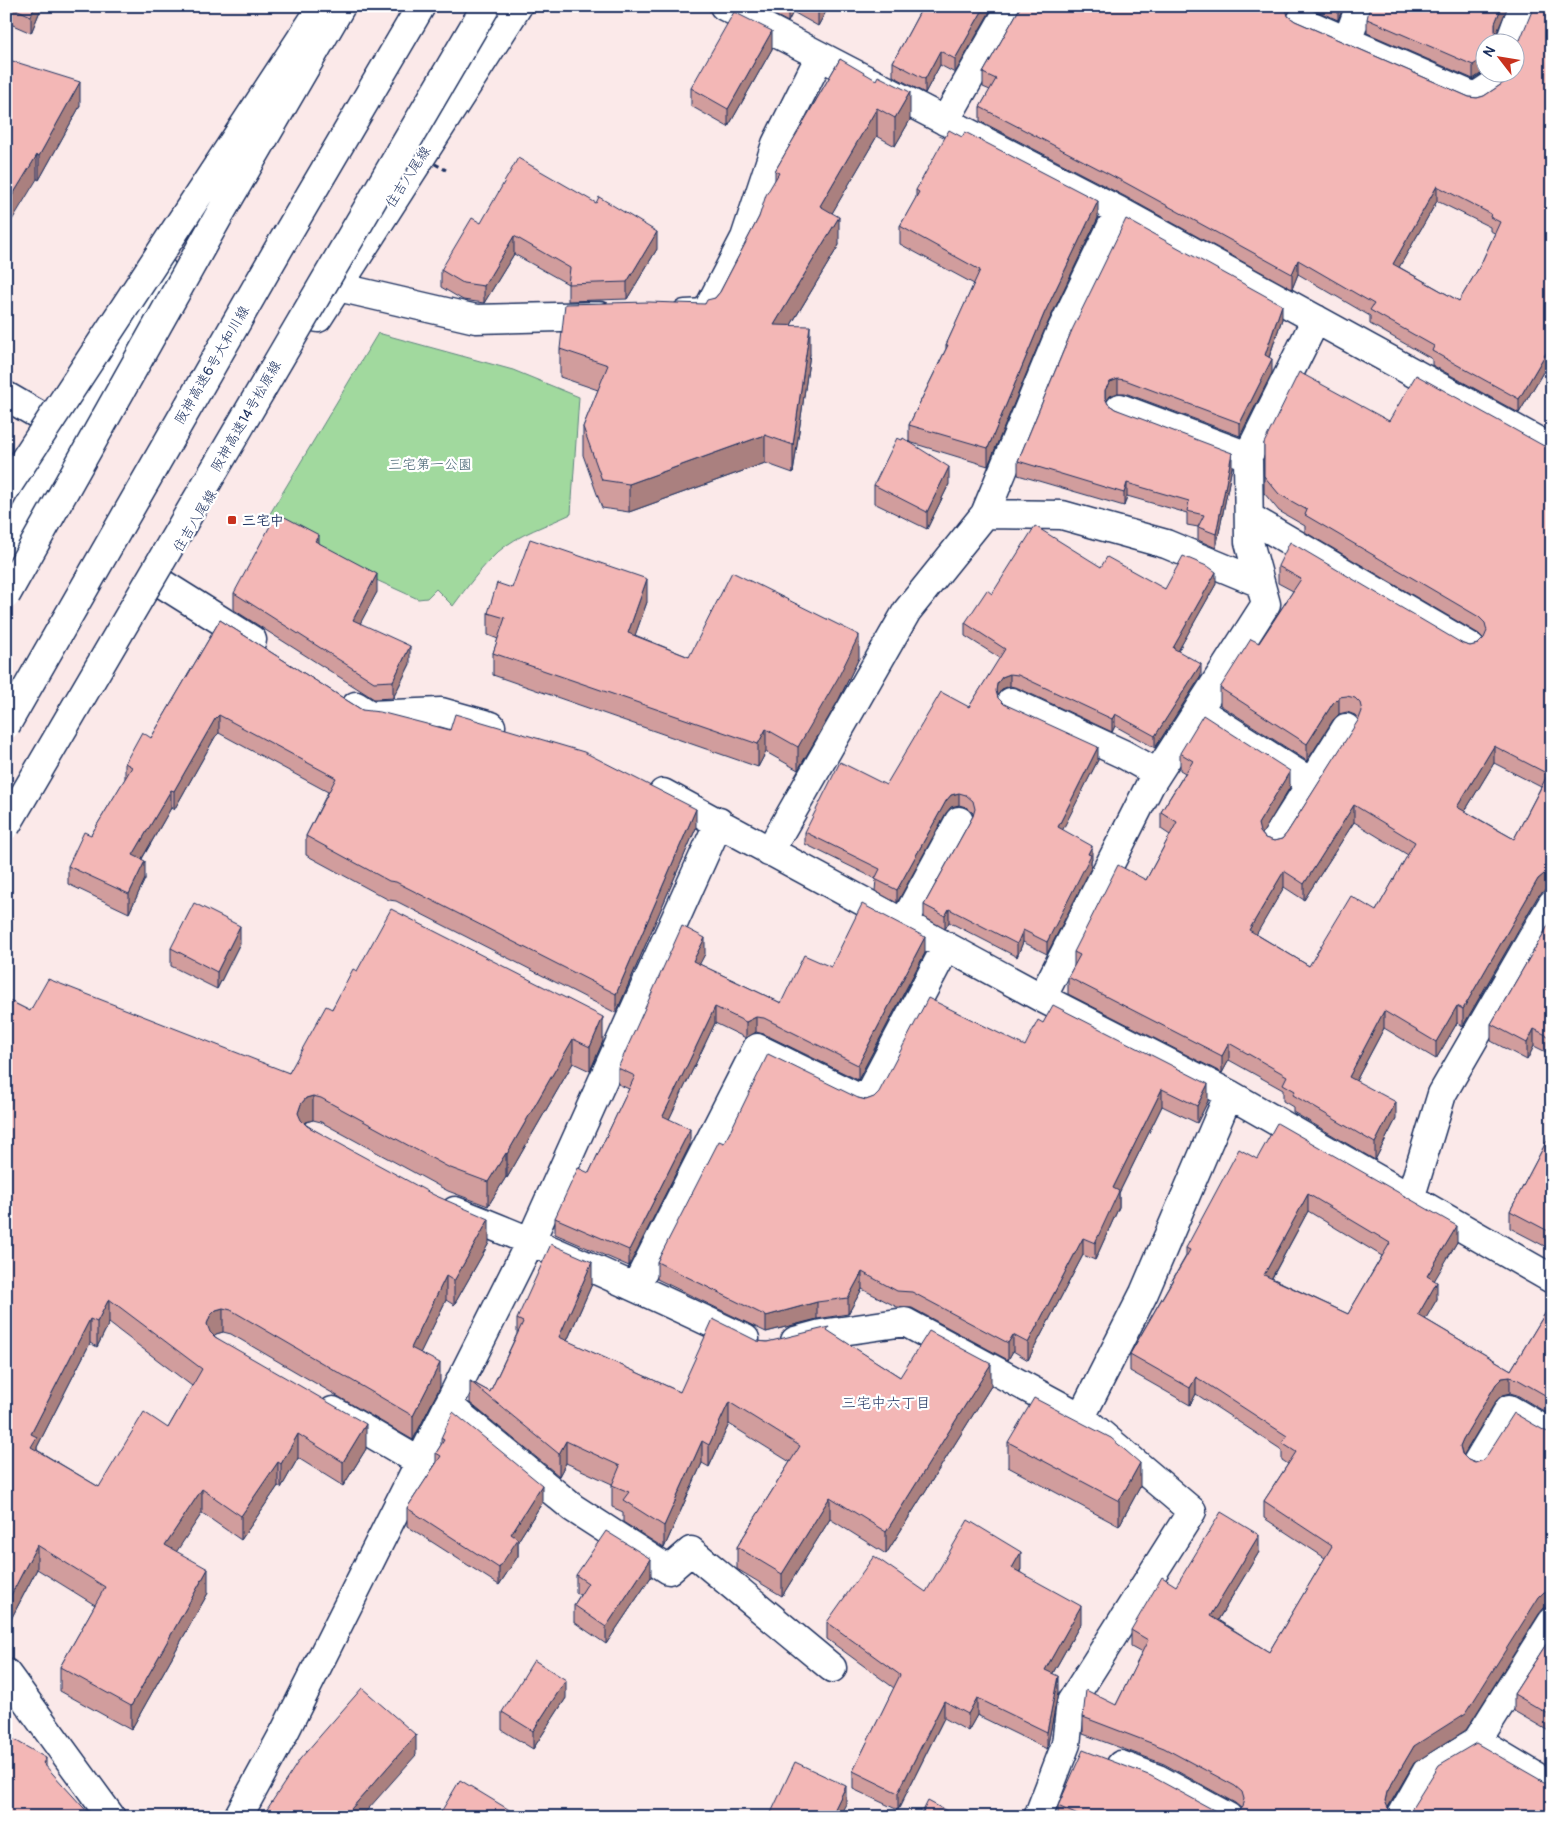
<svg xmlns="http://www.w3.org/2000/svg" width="1558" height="1823" font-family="Pangolin,'Klee One',sans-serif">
<rect width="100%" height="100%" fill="#fbe9e9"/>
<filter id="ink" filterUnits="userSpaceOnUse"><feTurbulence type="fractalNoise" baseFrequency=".02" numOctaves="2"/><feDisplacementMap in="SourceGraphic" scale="10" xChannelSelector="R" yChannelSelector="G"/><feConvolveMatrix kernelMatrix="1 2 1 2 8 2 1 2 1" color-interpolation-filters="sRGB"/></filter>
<g filter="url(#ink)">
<path fill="#a1d99e" stroke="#5e847e" d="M378,333l135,37 66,27 -8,117c-23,11 -53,20 -73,38 -17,16 -31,35 -45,54l-17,-17 -9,9 -9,1 -88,-40 3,-6 -65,-36z"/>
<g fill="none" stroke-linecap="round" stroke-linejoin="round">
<defs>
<path id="minor" d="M724,6l395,205 433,238
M1301,21l174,76 21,-14 3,-11
M1347,41l13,-35
M1510,42l13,-36
M945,121l66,-115
M338,287l138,32 124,-3
M685,314l21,-1 39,-75 31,-94 44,-88
M6,396l64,37
M1120,408l128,48
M985,514l77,1 104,29 94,39
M1249,517l222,130
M158,581l94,59
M1011,702l112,52 34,19
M356,706l14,9 71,-3 50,14
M1198,710l114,73
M663,793l379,205 187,96 323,185
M1274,842l72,-114
M769,852l138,-241 78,-97 73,-177 61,-126
M903,924l56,-103
M1042,998l108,-213 116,-181 -17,-62 -1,-86 68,-137
M1410,1199l32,-105 110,-190
M455,1211c99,38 194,82 290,128
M636,1286l121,-238 108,53 81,-154
M795,1341l26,-7 84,-12 176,95 111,94 -121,191 -5,42 -28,73
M448,1405l125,103 96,62 22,-19 141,117
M333,1411l87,51
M1081,1417l63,-124 85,-199
M1476,1464l33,-55 43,25
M6,1673l105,144
M1477,1741l75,45
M1121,1765l37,14 70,38
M238,1817l47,-86 246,-491 188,-418
M1401,1817l26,-46 50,-30 75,-119"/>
<path id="major" d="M318,318l200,-312
M6,548l156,-278"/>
</defs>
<use href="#minor" stroke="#1b2f5e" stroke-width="31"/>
<use href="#major" stroke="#1b2f5e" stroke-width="31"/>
<use href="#minor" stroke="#fff" stroke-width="28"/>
<use href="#major" stroke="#fff" stroke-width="28"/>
<defs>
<path id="highway-bridge" d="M6,488l308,-469
M6,595l215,-383 120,-206
M6,725l273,-477 142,-242
M6,826l480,-820"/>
</defs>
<use href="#highway-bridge" stroke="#1b2f5e" stroke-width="31" stroke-linecap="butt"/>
<path stroke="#1b2f5e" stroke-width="3" stroke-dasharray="5 4" stroke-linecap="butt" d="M435,164l11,6"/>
<use href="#highway-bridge" stroke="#fff" stroke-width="28"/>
</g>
<path fill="#d19d9d" stroke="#1b2f5e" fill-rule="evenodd" d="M6,6h36l-11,27 -25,-11z
M758,6h71l-11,20 -25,-14 -5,10z
M923,6h70l-38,67 -15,-8 -15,28 -32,-17v-14z
M1021,6h276l-5,2 -5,6 1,2 7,5 174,76 8,1 7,-2 21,-14 6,-8 9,-34 32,-34v351l-33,56 -87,-48v-6l-62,-35v-8l-72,-42 -6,15 -166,-92 -146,-76v-14l10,-17 -7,-3v-14zM1437,201l53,26v4l5,2 -15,33 -21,35 -60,-34z
M1304,6h40l-6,14 -31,-13z
M1367,19l119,23 -4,31 -9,6 -106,-46z
M772,49l-44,78 -37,-21v-18z
M6,59l74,47 -41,74 -2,-1z
M840,59l70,61 -15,26 -18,-10 -45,77 7,32 -48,80 19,29 -17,119 -28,-10 -136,49 -27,-4 -19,-53v-28l15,-37 -38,-13v-28l145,-45 10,-6 5,-6 39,-75 16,-37v-9z
M916,190l182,28 -54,113 -56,135 -79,-24v-17l37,-76v-4l28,-61 -74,-40v-18l16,-28z
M481,223l176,26 -30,50 -59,2v-17l-54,-30 -30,49 -21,-3 -22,-13v-17z
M1282,319l-13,39 3,15 -32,63 -115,-43h-7l-8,3 -4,5 2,3 7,5 117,58 -16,81 -18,-8v-13l-11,-2v-12l-60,-17 -3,10 -106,-31v-14l54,-131z
M1389,421l163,26v441l-8,3 -6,5 -75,130 -6,-3 -21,36 -52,-31 -28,53 40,38 -21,41 -82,-48v-5l-10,-6v-11l-54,-30 -7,13 -154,-79v-17l6,-11v-14l72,-72 24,-45 -9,-6v-17l24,-39 -5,-3v-17l110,34 -28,47 3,4 9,3 8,-2 5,-6 72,-113 -4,-5 -8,-3 -8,2 -6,6 -26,41 -87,-56v-17l39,-45 34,-52 -15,-8v-17l185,78 7,2 8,-2 6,-5 -5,-5 -174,-102v-6l-26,-15 -15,-18v-50zM1494,763l47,24 -27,52 -49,-28zM1354,822l54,33 -32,56 -67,55 -53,-32 28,-47 20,13z
M949,484l-22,45 -53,-26v-18z
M319,543l58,49 -17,31 50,41 -17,34 -19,1 -140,-89v-17z
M1101,567l64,22 51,-5 -38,67 23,25 -46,72 -40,-22 -3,6 -94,-44 -8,-2 -8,3 -5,7 1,2 6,6 94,56 -36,70 30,28 -1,3v7l-44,86 -24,-12 -6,15 -68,-35 -4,7 -21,-12v-12l49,-89v-3l-7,-6 -7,-2 -8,2 -5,6 -49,90 -22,-12 1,-12 -71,-35v-12l81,-47 83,-78 31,-49 -35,-22v-13l27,-29z
M512,588l135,14 -12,33 54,22 170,1 -21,43 -40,69 -32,-18 -8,15 -265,-92v-22l5,-14 -10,-4v-22z
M220,620l142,90 334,118 -80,185 -220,-112 -7,-1 -83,-45v-19l22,-44 -109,-59 -4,4 -41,73 -3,-2 -29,51 3,20 -16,34 -61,-29v-18l23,-31 34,-56v-16l26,-25z
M1552,919v136l-18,-9 -7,14 -36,-19v-17z
M240,943l-23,46 -46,-23v-18z
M925,953l-67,127 -94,-46 -8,-2 -10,6 -31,-15 -46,96 21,26 -61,121 -74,-32v-16l34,-45 40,-84 -11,-5v-16l87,-114 -6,10 82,39 50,-36z
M357,971l246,70 -13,30 -17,-8 -66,115 -1,-1 -18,29 -40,-15 -127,-69 -8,-2 -7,2 -1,2 184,119 -35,62 -8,-5 -26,53 20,34 -27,53 -182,-106 -8,-2 -7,2 -2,2 152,113 -23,37 -45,-28 -17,30 -3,-2 -37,54 -39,-27 -26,38 32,42 -77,137 -71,-39v-24l35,-62 -58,-36 -26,50 -5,-5v-615l24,12 259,62zM109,1323l83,63 -24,42 -69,59 -62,-37v-3l53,-104 7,4z
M1025,1046l183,55 -11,22 -35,-17 -43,87v14l-24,53 -12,-5 -55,105 -15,-9 -5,9 -96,-52 -15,-1 -35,-18 -14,25 -31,5 -51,13 -109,-53v-17l67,-119 134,-45 8,2z
M1552,1131v119l-42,-22v-17z
M1257,1159l200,83 -23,38 3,19 -12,20 86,51 41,-68v114l-35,-21 -7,-2 -8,2 -6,6 -33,54 5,5 7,3 9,-3 61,-29 7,2v174l-8,1 -5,6 -73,116 -52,33 -26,45 6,6 8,2 150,1h-494v-11l163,8 8,2 7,-2 5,-6 -6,-5 -71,-39 -81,-30v-17l33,-12 26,-52 -11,-6v-17l45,-44 83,-34 -41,68 51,32 56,-94 -61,-40v-17l24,-37 -6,-4v-10l-86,-56 -6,11 -60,-34v-17l56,-98v-8zM1308,1211l74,45 -34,58 -76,-36z
M592,1284l-25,57 113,51 77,-51 10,1 62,-10 71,45 91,9 -105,168 -56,-35 -48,77 -45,-27v-22l53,-85 -61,-38 -20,43 -7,-4 -38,85 -41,-26v-10l-11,-5v-23l-46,-21 -7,13 -89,-73v-22l20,11 27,-58v-15z
M441,1438l101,65 -24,38v15l-19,29 -92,-59v-18l29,-44v-11l5,-8z
M1008,1442l132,45 -21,39 -111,-59z
M1021,1569l-1,3 61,51 -28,50 5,20 -11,56 -70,-34 -9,16 -24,-13 -46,92 -45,-21v-18l41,-83 -67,-49v-17l99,-30z
M576,1575l75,2 -45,67 -32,-22v-17l6,-10 -4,-2z
M1552,1635v98l-38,-22v-17z
M566,1698l-33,51 -31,-19v-18z"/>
<path fill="#aa807f" stroke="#1b2f5e" d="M35,6h7l-11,27v-17z
M788,6h5v6l-5,10z
M820,6h9l-11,20v-17z
M985,6h8l-38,67v-14z
M1286,6h11l-5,2 -5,7 -1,8z
M1338,6h6l-6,14z
M1502,6h6l-13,31v5v-19z
M772,31v18l-44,78v-18z
M940,51v14l-15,28v-14z
M1486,53v14l-4,6 -9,6v-14z
M80,82v24l-41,74v-24z
M910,92v28l-15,26v-28z
M877,108v28l-57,98v-28z
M37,155v24l-31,51v-24z
M1437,186v15l-44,77v-14z
M1098,201v17l-54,113 -56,135v-18l56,-134z
M839,217v28l-65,108v-28z
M657,232v17l-30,50v-17z
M514,236v18l-30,49v-17z
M1298,260v14l-6,15v-15z
M1282,305v14l-17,50v-14z
M810,326v28l-17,119v-28z
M1552,343v14l-33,56v-14z
M1272,359v14l-32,63v-13z
M1118,379v14l-8,3 -5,7v8v-21l5,-8z
M765,435v28l-136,49v-28z
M1232,453v14l-16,81v-14z
M949,467v17l-22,45v-17z
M1127,483v13l-3,10v-13z
M319,535v17l-4,-11z
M1216,572v12l-43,76v-12z
M377,574v18l-24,45v-17z
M647,579v23l-19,53v-22z
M859,635v23l-21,43 -40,69v-23z
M410,646v18l-17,34v-17z
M1201,664v12l-46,72v-12z
M1010,674v12l-8,3 -5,7 -1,-5 1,-7 5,-7z
M1339,697v17l-6,6 -26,41v-17l26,-41z
M1115,714v12l-3,6v-13z
M219,715v18l-4,4 -41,73v-19l41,-72z
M766,729v23l-8,15v-23z
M1494,746v17l-37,61v-17z
M1098,747v13l-40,79v-12z
M1290,771v16l-32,54v-17z
M171,790v18l-38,66v-19z
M959,793v12l-8,2 -5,6 -49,90v-13l49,-89 5,-6z
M1354,805v17l-50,78v-16z
M696,809v19l-80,185v-19z
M1092,846v12l-1,3v7l-44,86v-12z
M145,861v18l-16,34v-19z
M1284,871v16l-35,60v-17z
M1552,872v16l-8,3 -6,5 -75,130v-17l75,-130 6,-5z
M949,909v13l-4,7v-13z
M240,926v17l-23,46v-17z
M1023,930v12l-6,15v-13z
M925,937v16l-67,127v-15z
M705,938v16l-12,23v-16z
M1457,1006v17l-21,36v-17z
M715,1007v16l-52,109v-16z
M1384,1011v17l-35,66v-17z
M603,1017v24l-13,30v-24z
M756,1017v15l-10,6v-16z
M1534,1029v17l-7,14v-17z
M573,1039v24l-66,115v-24z
M1229,1043v17l-7,13v-17z
M1208,1084v17l-11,22v-17z
M1162,1089v17l-43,87v14l-24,53v-17l18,-55z
M313,1096v24l-7,2 -5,6 -3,-15 3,-9 5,-6z
M1396,1102v17l-21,41v-17z
M690,1129v16l-61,121v-16z
M506,1153v24l-18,29v-24z
M1308,1194v17l-44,81v-17z
M489,1219v24l-35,62v-24z
M1457,1226v16l-30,51v-17z
M1083,1238v17l-55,105v-17z
M592,1262v22l-33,75v-22z
M862,1272v17l-14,25v-16z
M446,1276v24l-35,72v-24z
M1437,1282v17l-19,33v-17z
M109,1299v24l-12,24v-25z
M817,1302v17l-51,13v-16z
M223,1308v24l-7,2 -6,6 -3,-16 3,-8 6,-6z
M90,1319v24l-53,104v14l-6,10v-37z
M1013,1335v16l-5,9v-17z
M440,1363v24l-27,53v-24z
M991,1364v22l-105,168v-22z
M1196,1377v17l-6,11v-17z
M1510,1377v16l-8,2 -6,6 -33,55 -3,-10 3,-7 33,-55 6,-6z
M729,1402v22l-20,43v-22z
M366,1424v25l-23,37v-24z
M298,1434v24l-17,30v-24z
M566,1441v22l-7,13v-22z
M702,1441v22l-38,85v-22z
M278,1462v24l-37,54v-24z
M1140,1463v24l-21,39v-25z
M542,1485v18l-24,38v15l-19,29v-17l12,-34z
M202,1489v24l-37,56v-24z
M830,1497v22l-48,77v-22z
M1259,1535v17l-49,81v-17z
M37,1545v24l-26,50v-24z
M1021,1552v17l-9,16v-17z
M651,1559v18l-45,67v-17z
M208,1569v24l-77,137v-24z
M1552,1590v17l-8,1 -5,6 -73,116 -52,33 -27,46 -2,-8 2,-9 27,-46 125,-149 5,-5z
M1081,1606v17l-36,64v-17z
M1058,1676v17l-11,56v-17z
M566,1680v18l-33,51v-18z
M977,1698v17l-9,16v-17z
M944,1701v17l-46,92v-17z
M416,1735v20l-55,62h-17z
M46,1758v29l-3,-24z
M846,1786v18l-7,13h-8z"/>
<path fill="#f3b7b6" stroke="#1b2f5e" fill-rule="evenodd" d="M9,6h26l-4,10z
M813,6h7l-2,3z
M923,6h62l-30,53 -15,-8 -15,28 -32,-17z
M1021,6h265v3l2,7 7,5 174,76 8,1 7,-2 21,-14 6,-10h5v-30h-1l5,-2 14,-34h18v337l-33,56 -87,-48 2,-5 -64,-36 4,-6 -76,-44 -6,14 -166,-91 -146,-76 16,-28 -13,-6zM1437,186l54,28 -1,3 10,5 -20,44 -21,35 -66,-37z
M1370,6h132l-7,17v8l3,7 7,4h-19v11l-4,6 -9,6 -106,-46z
M734,12l38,19 -44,78 -37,-21z
M6,59l74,23 -41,74 -2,-1 -31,51z
M840,59l36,21 2,-4 32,16 -15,26 -18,-10 -57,98 19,11 -65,108 36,1 -17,119 -28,-10 -136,49 -27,-4 -19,-53 25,-62 -48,-16 5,-45 84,-2 56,2 2,-4 8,-2 5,-6 39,-75 7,-22 13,-22 -4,-2z
M949,130l13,7 3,-5 133,69 -54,113 -56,134 -79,-23 39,-80h-2l34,-75 -80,-44 19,-34 -3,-2z
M518,158l78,45 3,-6 58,35 -30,50 -59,2 2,-16 -56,-32 -30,50 -21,-3 -22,-13 31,-52 9,5z
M1126,219l156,86 -17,50 7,4 -32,64 -115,-43 -7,-1 -8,3 -5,8v8l3,6 7,5 117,44 -16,81 -18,-7 6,-12 -17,-4 2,-10 -62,-18 -3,10 -106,-32 54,-131z
M1299,372l90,49 27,-46 128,71 8,1v425l-8,2 -6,5 -75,130 -6,-3 -21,36 -52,-31 -35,66 47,25 -21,41 -82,-48 2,-4 -12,-7 4,-8 -58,-33 -7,13 -154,-79 12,-22 -6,-3 44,-87 28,15 31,-58 -16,-10 32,-51 -13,-8 23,-38 87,56 -32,53 2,8 5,6 9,3 8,-2 5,-6 72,-114 3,-8 -2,-8 -5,-5 -8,-2 -8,1 -6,6 -26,41 -87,-56 31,-49 8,4 42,-64 -23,-13 12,-24 173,102 7,2 8,-2 6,-6 3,-7 -2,-8 -6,-6 -174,-102 2,-5 -28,-16 -15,-18v-33zM1494,746l54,28 -34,65 -57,-32zM1354,805l61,37 -39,69 -25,-15 -42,70 -60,-36 35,-59 20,13z
M897,438l5,2 1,-2 46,29 -22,45 -53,-27z
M277,513l42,22 -4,6 62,33 -24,46 57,26 -17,35 -19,1 -140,-89z
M1035,526l66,41 6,-10 58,32 18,-33 26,11 7,5 -43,76 28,16 -46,72 -40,-22 -3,5 -94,-44 -8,-1 -8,3 -5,7 -1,7 2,7 6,6 94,43 -40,80 34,19 -4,8 3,1 -44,87 -24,-12 -6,14 -68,-35 -4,7 -21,-11 49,-89 2,-7 -2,-8 -7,-6 -7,-2 -8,2 -5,6 -49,89 -22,-11 5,-10 -75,-37 35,-70 46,23 55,-93 28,15 36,-58 -40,-26 22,-33 5,4z
M530,539l117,40 -19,54 61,24 43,-85 127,63 -21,43 -40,69 -32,-18 -8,15 -265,-91 12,-35 -17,-5 9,-30 15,5z
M220,620l142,90 18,2 70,18 5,-16 129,38 112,57 -80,185 -220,-112 -7,-1 -83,-45 30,-58 -117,-63 -4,4 -41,72 -3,-1 -38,65 12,6 -16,33 -61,-28 16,-34 7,3 41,-68 -7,-4 17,-31 9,6z
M194,903l46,23 -23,46 -46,-24z
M862,904l63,33 -67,128 -94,-47 -8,-1 -10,5 -31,-15 -52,109 27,13 -61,121 -74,-32 23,-50 11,5 46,-97 -17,-8 64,-142 23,12 -12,23 88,42 23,-48 27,12z
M391,909l212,108 -13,30 -17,-8 -66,115 -1,-1 -18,29 -40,-15 -127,-69 -8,-2 -7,2 -5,6 -3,9 3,7 6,6 127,69 55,24 -35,62 -8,-5 -35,72 29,15 -27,53 -182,-106 -8,-2 -7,2 -6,6 -3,8 3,8 5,5 151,87 -23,38 -45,-28 -17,30 -3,-2 -37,54 -39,-27 -37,56 43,24 -77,137 -71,-39 45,-80 -68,-42 -26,50 -5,-5v-591l24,12 18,-32 241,94 37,-67 6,3 21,-40 4,2zM109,1299l93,70 -34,59 -24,-16 -45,75 -68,-40 6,-10 -6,-3 59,-115 7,3z
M1552,919v119l-18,-9 -7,14 -36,-19z
M928,998l97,48 13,-26 5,3 10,-18 155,79 -11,22 -35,-17 -49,99 6,3 -24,52 -12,-5 -55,105 -15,-8 -5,8 -96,-51 -15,-1 -35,-19 -14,26 -31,4 -51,14 -109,-54 62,-121 5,2 6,-11 38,-78 90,44 8,2 8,-3 5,-5z
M1277,1123l180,103 -30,50 10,6 -19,33 93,55 41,-68v97l-35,-20 -7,-2 -8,1 -6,6 -33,55 -3,7 2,8 6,6 7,3 9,-3 30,-47 31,18 7,2v157l-8,2 -5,5 -73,116 -52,33 -27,46 -2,9 3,7 6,6 8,2 7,-3 30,-48 37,-22 68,39 8,2v33h-470l-24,-11 25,-56 68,26 70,38 8,2 7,-2 6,-7 2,-8 -2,-7 -7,-6 -71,-38 -81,-31 3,-27 30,15 32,-65 -17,-10 31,-53 14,9 45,-74 38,23 -49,81 59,36 63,-106 -68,-45 32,-49 -14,-9 5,-7 -91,-59 -6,11 -60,-34 60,-104 -4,-2 53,-99 18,10zM1308,1194l82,49 -42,71 -84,-39z
M1552,1131v102l-42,-22z
M551,1244l41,18 -33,75 121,55 33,-73 44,22 10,1 62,-15 -2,3 73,47 29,-46 62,33 -105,168 -56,-35 -48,77 -45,-27 63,-101 -71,-44 -20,43 -7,-4 -38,85 -41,-26 6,-8 -17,-7 8,-19 -54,-25 -7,13 -89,-73 20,11 33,-70 -6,-3z
M1034,1398l77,40 29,25 -21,38 -111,-59z
M453,1412l89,73 -31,49 7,5 -19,29 -92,-60 34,-52 -5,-3 8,-13 -3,-2z
M968,1520l53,32 -9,16 69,38 -36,64 13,6 -11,56 -70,-34 -9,16 -24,-13 -46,92 -45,-22 47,-96 -73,-53 47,-66 52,36z
M606,1531l45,28 -45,68 -32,-22 14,-22 -12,-8z
M1552,1635v81l-38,-22z
M534,1660l32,20 -33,51 -31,-19z
M362,1688l54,47 -72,82h-82l38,-58z
M6,1735l40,23 -3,5 49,54h-86z
M795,1762l51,24 -15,31h-62z
M460,1780l61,37h-83z
M928,1801l30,16h-38z"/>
</g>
<rect fill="#c8321e" stroke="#fff" stroke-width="2" x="227" y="515" width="10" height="10" rx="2.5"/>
<g text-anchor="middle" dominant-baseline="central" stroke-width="4.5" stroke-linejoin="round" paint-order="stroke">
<g font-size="14" fill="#1b2f5e" stroke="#fff">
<text transform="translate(408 177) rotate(-57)">住吉八尾線</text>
<text transform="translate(212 365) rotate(-60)">阪神高速6号大和川線</text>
<text transform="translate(246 416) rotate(-60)">阪神高速14号松原線</text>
<text transform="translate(195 521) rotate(-59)">住吉八尾線</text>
</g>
<g font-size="14" fill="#436271" stroke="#fff">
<text x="430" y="464">三宅第一公園</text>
</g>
<g font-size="14" font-weight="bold" fill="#1b2f5e" stroke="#fff" text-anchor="start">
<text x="242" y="520">三宅中</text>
</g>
<g font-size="15" fill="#1b2f5e" stroke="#fff">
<text x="886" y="1403">三宅中六丁目</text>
</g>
</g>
<rect width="1558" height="1823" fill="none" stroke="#fff" stroke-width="25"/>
<rect x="12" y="12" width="1533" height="1798" fill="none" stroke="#1b2f5e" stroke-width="2" filter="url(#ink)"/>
<g transform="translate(1500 58) rotate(301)"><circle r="24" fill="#ffffff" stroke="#a4acbf"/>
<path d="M0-4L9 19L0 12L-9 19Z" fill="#c8321e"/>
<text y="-8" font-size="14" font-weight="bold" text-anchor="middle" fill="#1b2f5e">N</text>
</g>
</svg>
